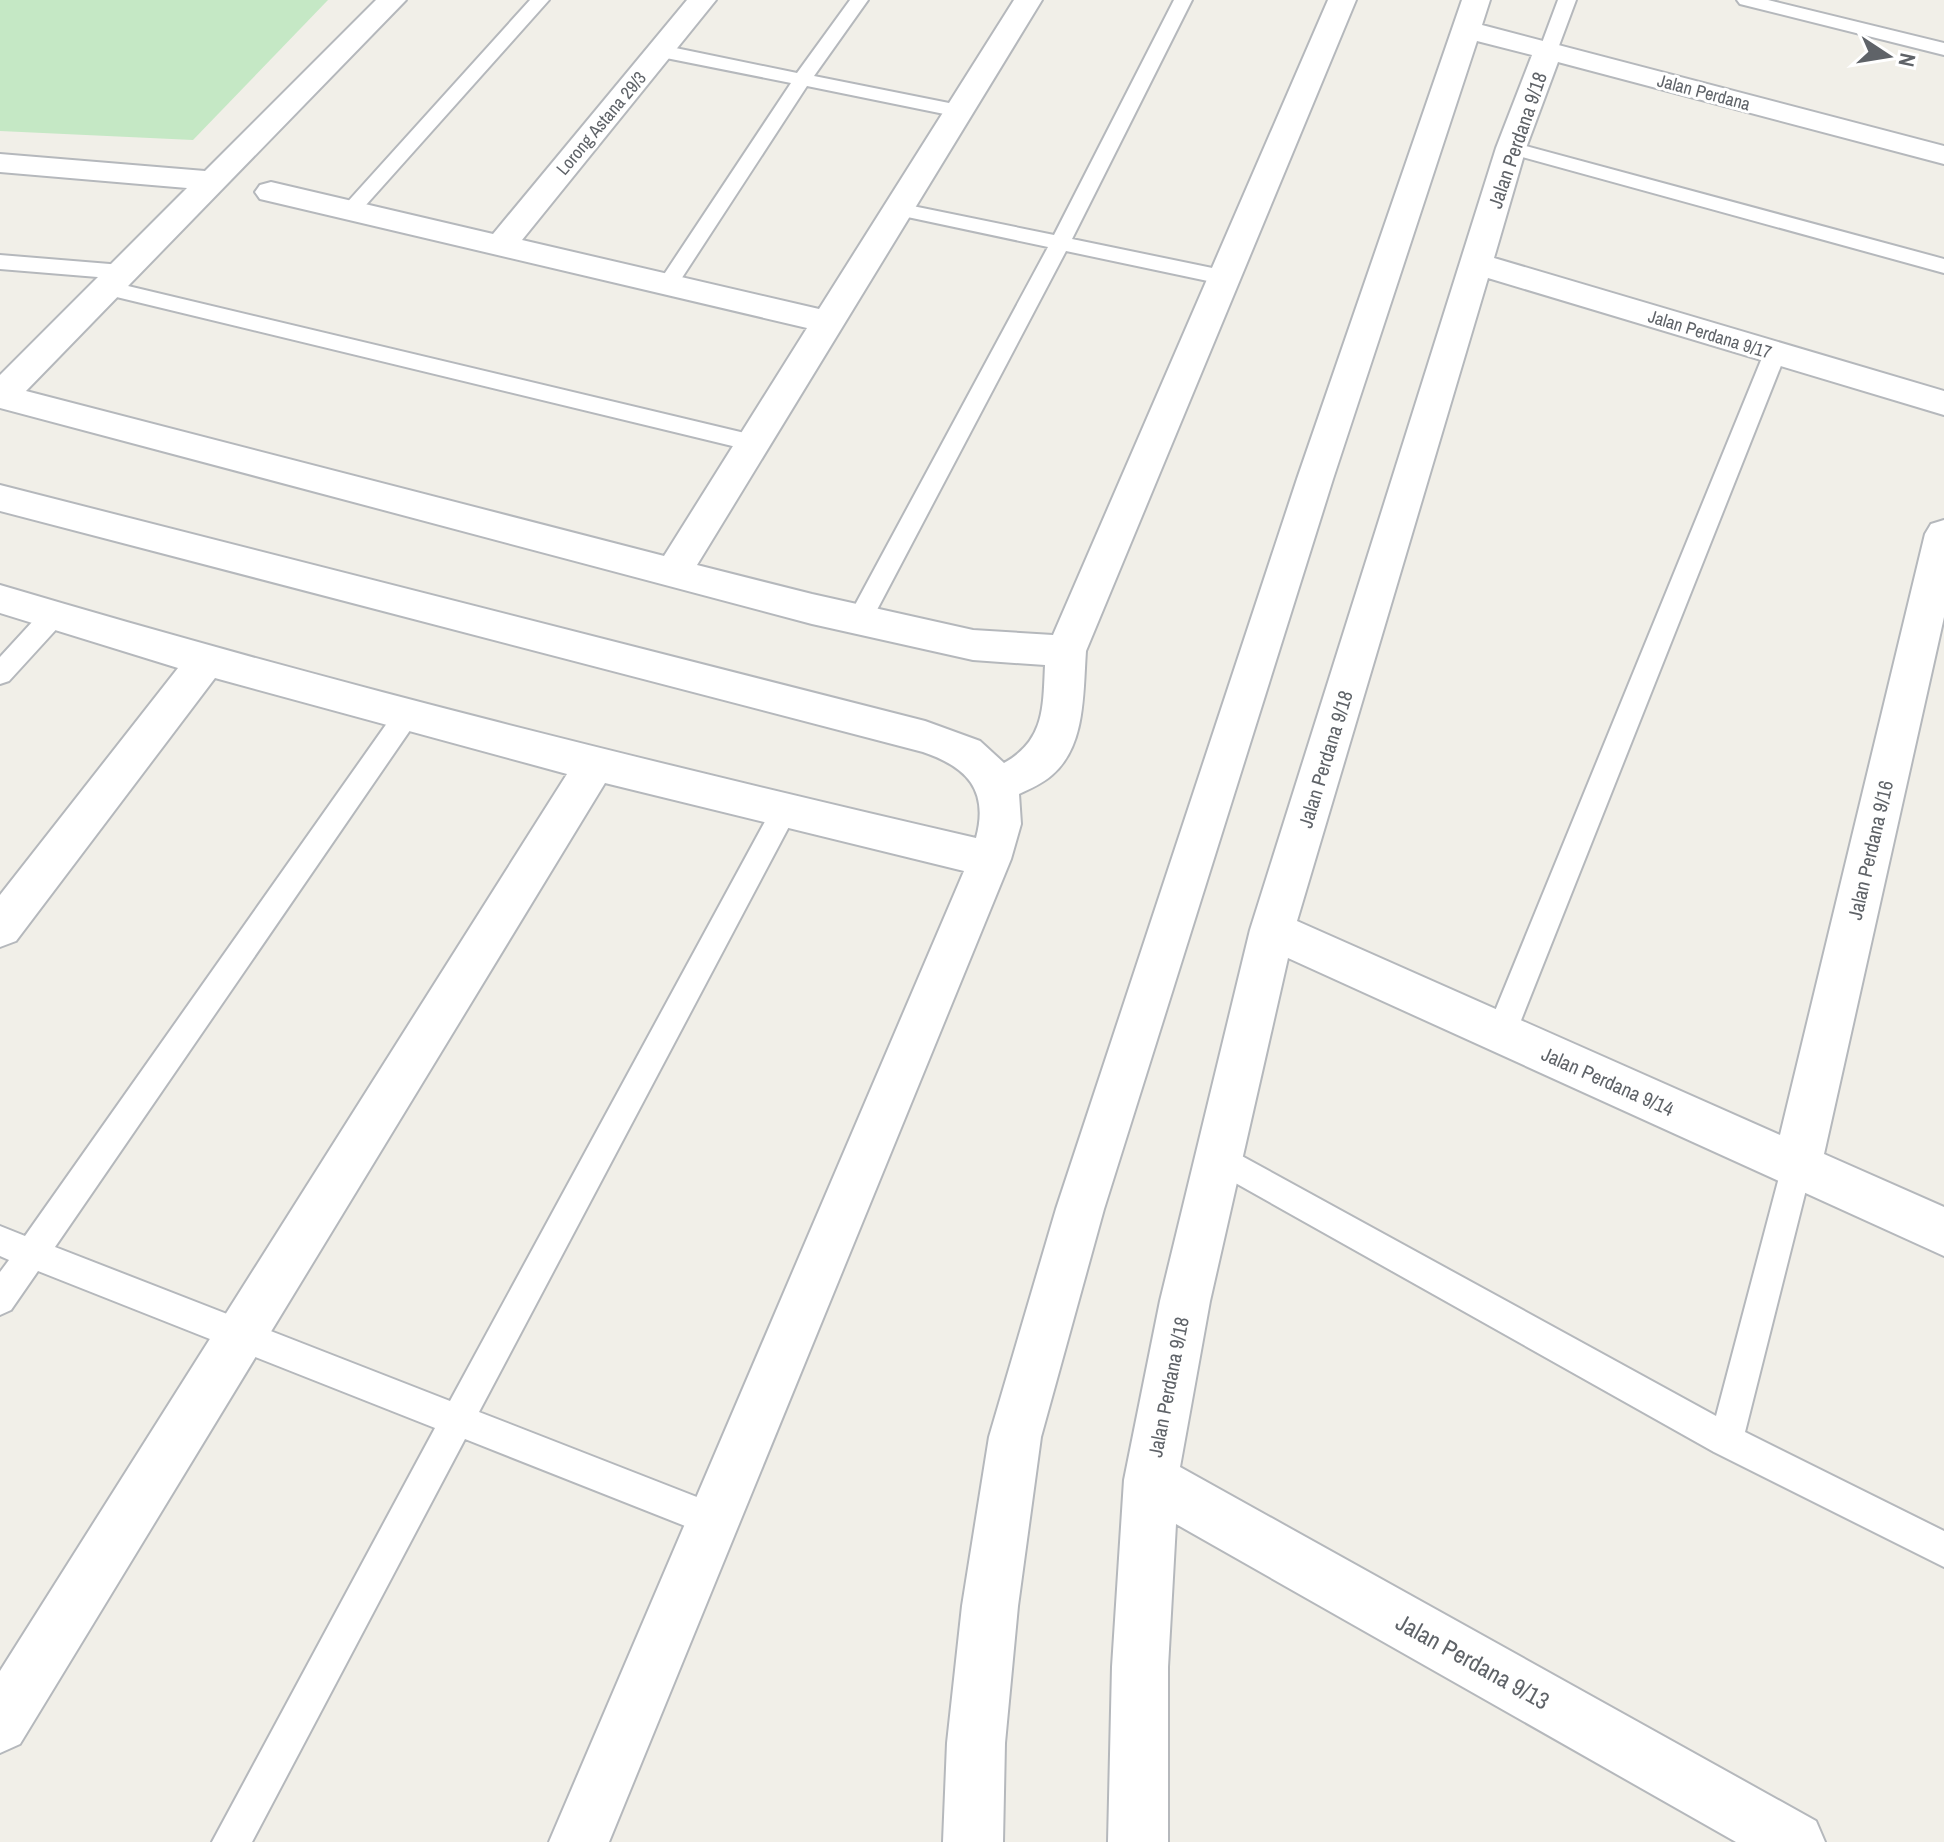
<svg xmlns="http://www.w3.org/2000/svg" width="1944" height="1842" font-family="'Archivo Narrow',sans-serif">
<rect width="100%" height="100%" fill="#f1efe8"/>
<path fill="#c5e8c5" d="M0,0h328l-135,140 -193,-9z"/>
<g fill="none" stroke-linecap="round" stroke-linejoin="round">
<defs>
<path id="lane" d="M530,0h19l-192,215h-14l-3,-4 3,-4z
M850,0h18l-54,76 145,29 10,6 -10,6 -152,-31 -133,204h-14l-3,-5 134,-202 -130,-26 -9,-6 9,-6 136,28z
M1174,0h18l-120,239 150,31 10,7 -10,7 -156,-33 -197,374 -9,2 -9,-2 -3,-7 200,-371 -150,-32 -10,-6 10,-6 156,32z
M1558,0h18l-19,51 -9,6 -9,-6z
M1737,0h31l176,43v12l-204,-51z
M1511,142l433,117v14l-440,-121 -3,-4 3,-4z
M0,255l122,10 10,7 -10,7 -122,-10z
M107,281l646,154 8,2 3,6 -3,6 -8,2 -653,-158 -4,-5z
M1775,346l8,2 3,5 -270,680 -5,9 -10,4 -10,-4 -5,-9 278,-680 3,-5z
M53,607l9,2 3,7 -3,7 -53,58 -9,3v-27l44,-48z
M406,706l9,3 4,7 -4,7 -360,524 395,154 325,-598 9,-3 9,3 4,8 -4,8 -314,593 246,96 5,12 -5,12 -12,5 -248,-98 -213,403h-40l223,-414 -397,-157 -27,39 -11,5v-43l9,-12 -9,-4v-30l25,10 372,-527z
M1218,1143l498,273 66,-250 4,-10 11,-4 11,4 4,10 -67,266 199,99v36l-230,-115 -507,-285 -4,-10 4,-10z"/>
<path id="street" d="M376,0h30l-380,391 638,165 143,-228 -547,-129 -5,-7 5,-7 11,-3 222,52 194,-234h29l-194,240 297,69 195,-309h28l-345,565 115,29 161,36 80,5 275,-635h28l-270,651c-3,41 0,95 -34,124 -9,8 -22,14 -33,19l2,30 -10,35 -402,983h-60l415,-971 -359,-88 -585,961 -20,9v-82l567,-897 -352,-96 -199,263 -16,6v-52l178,-227 -178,-55v-28c322,96 648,177 976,253 13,-48 -9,-71 -53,-86l-923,-241v-26l925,236 55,20 24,22c41,-23 39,-56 41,-98l-72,-5 -161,-36 -812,-216v-33l187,-187 -187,-16v-18l205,17z
M1462,0h28l-8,25 462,121v18l-386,-102 -32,86 -32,110 450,133v24l-456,-137 -191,643 483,214 145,-601 6,-10 13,-4v97l-120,537 120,53v49l-656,-298 -78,343 -30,166 636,354 9,21h-89l-560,-318 -8,143v175h-60l4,-175 12,-187 36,-179 90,-371 246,-782 36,-93 -55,-14 -144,438 -229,730 -63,228 -23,169 -13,137 -2,99h-60l4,-99 15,-137 27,-169 67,-228 241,-730z"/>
</defs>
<use href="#lane" stroke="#b5b8bc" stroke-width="4"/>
<use href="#street" stroke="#b5b8bc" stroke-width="4"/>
<use href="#lane" fill="#fff" fill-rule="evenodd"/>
<use href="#street" fill="#fff" fill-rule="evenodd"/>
</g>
<g text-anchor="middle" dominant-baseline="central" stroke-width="6" stroke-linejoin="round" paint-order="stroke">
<g font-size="18" fill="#5f6368" stroke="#fff">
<text transform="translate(1704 92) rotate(15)">Jalan Perdana</text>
<text transform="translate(601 123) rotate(-50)">Lorong Astana 29/3</text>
<text transform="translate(1710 334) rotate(17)">Jalan Perdana 9/17</text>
</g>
<g font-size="20" fill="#5f6368" stroke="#fff">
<text transform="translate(1517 140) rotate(-71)">Jalan Perdana 9/18</text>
<text transform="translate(1325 759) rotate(-73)">Jalan Perdana 9/18</text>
<text transform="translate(1870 850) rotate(-77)">Jalan Perdana 9/16</text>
<text transform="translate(1608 1081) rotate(24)">Jalan Perdana 9/14</text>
<text transform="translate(1168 1387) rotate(-79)">Jalan Perdana 9/18</text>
</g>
<g font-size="24" fill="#5f6368" stroke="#fff">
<text transform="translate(1473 1661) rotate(29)">Jalan Perdana 9/13</text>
</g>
</g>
<g transform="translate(1888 56) rotate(102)" stroke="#ffffff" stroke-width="6" paint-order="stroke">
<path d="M0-6L14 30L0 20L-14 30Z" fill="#5f6368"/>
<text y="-12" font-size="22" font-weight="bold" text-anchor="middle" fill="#5f6368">N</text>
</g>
</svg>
